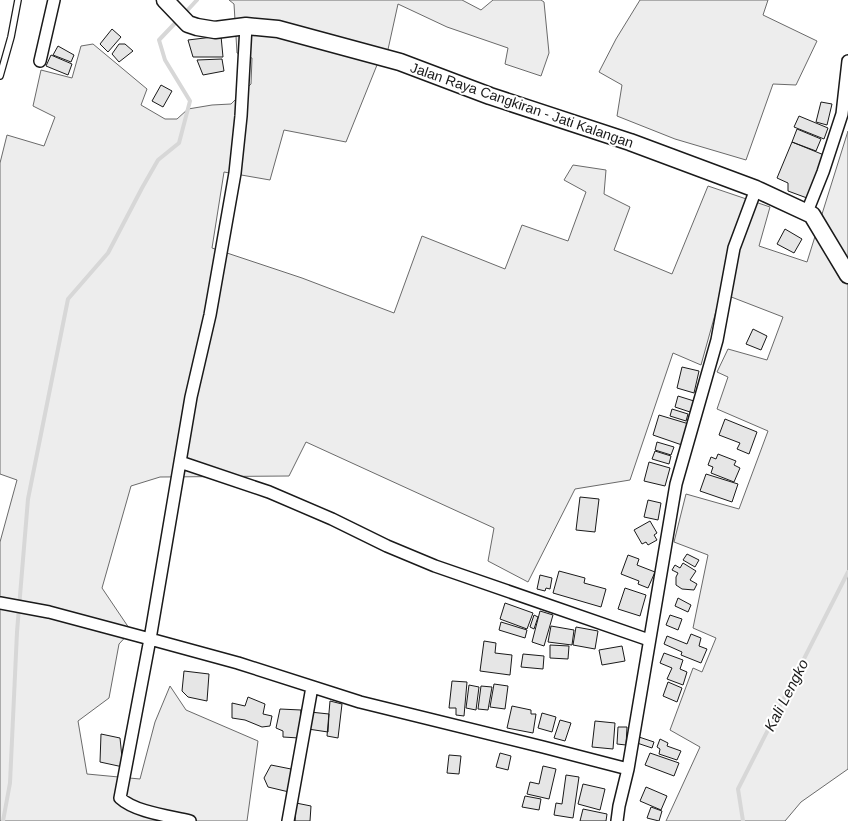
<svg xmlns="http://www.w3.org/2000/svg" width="848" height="821" font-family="Arial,sans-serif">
<rect width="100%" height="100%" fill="#fff"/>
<path fill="#ededed" stroke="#6a6a6a" d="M229,0h233l19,10 12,-10h48l3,2 5,51 -8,23 -36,-12 3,-16 -61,-21 -49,-23 -11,50 -7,-2 -3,13 -31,77 -62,-12 -14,50 -46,-8 -12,76 90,30 92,35 28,-77 83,33 17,-44 46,16 18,-49 -22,-12 9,-15 33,5 -2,24 26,13 -16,43 58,24 36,-88 62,21 -11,39 48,16 41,-131v638l-47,33 -16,19h-119l34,-74 -30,-17 23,-62 9,4 14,-34 -23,-10 15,-73 -34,-13 12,-48 53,15 29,-78 -51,-22 11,-32 -11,-5 11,-23 39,11 16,-43 -62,-24 -20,72 -28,-12 -43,127 -55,9 -47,93 -40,-21 6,-33 -188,-86 -17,34 -129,1 -29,9 -29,102 29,43 -12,13 -10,54 -31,23 9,53 53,5 15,-57 15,-36 16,24 72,31 -11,80h-247v-279l17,-62 -17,-6v-311l7,-28 37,11 11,-29 -22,-11 8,-36 31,8 9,-32 12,-2 54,45 -6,16 24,14h12l11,-10 24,-4 19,-1 20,-20 1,-26 -15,-5 -3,-49z
M640,0h128l-5,15 54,26 -21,44 -23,-1 -27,76 -71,-21 -58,-23 5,-31 -23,-13 17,-33z"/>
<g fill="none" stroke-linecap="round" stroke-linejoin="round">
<path stroke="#d7d7d7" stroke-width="4" d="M184,14l13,-14
M3,821l7,-38 7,-151 11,-133 40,-200 40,-46 34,-65 16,-28 21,-17 11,-42 -25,-41 -6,-20 19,-20
M743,821l-5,-32 110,-217"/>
</g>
<path fill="#e6e6e6" stroke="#1a1a1a" d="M112,29l9,8 -13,15 -8,-8z
M221,36l2,21h-30l-5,-17z
M119,44h6l8,7 -14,11 -7,-8z
M58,46l16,9 -3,7 -18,-7z
M51,55l21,9 -4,11 -22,-9z
M222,59l2,12 -21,4 -6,-15z
M161,85l11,6 -9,16 -11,-6z
M821,102l11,2 -5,21 -11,-3z
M799,116l29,12 -4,11 -30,-12z
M797,129l24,10 -5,12 -24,-9z
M792,142l32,13 -17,43 -19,-7v-8l-11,-5z
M785,229l17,10 -8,14 -17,-9z
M753,329l14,7 -6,14 -15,-6z
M682,367l17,4 -5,22 -17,-5z
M678,396l16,5 -4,11 -15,-5z
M672,409l16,5 -2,7 -16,-5z
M659,415l30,9 -7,21 -29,-10z
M725,419l32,13 -8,22 -12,-5 3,-6 -21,-8z
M657,442l17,5 -3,8 -16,-5z
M655,451l16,5 -2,8 -17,-5z
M718,454l18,7 -2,4 6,3 -6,14 -23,-9 2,-6 -5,-2 3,-8 5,2z
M649,462l21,6 -5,18 -21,-5z
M706,474l32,10 -6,18 -32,-11z
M580,497l19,2 -4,33 -19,-2z
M648,500l13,3 -3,17 -14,-3z
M650,521l7,12 -3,2 3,5 -9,5 -2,-3 -4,2 -8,-14z
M687,554l12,6 -4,7 -12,-7z
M628,555l11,4 -2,6 18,7 -7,16 -10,-4 1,-3 -18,-7z
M683,563l13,8 -6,9 7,4 -3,6 -12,-1 -6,-4v-8l2,-4 -6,-3 3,-5 5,3z
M559,571l26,7 -1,5 22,6 -5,18 -48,-14z
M540,575l12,3 -2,11 -4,-1 -1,3 -8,-2z
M625,588l21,7 -6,21 -22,-7z
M678,598l13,7 -3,7 -13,-6z
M505,603l28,10 -6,16 -27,-10z
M540,611l13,4 -9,31 -12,-4z
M534,615l4,2 -4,12 -4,-2z
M670,615l12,4 -4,11 -12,-5z
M501,622l26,8 -2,8 -26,-8z
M551,626l23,4 -2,15 -24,-3z
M576,627l22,4 -3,18 -22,-4z
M691,634l10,4 -2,8 8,3 -6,14 -20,-8 1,-3 -18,-8 3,-8 20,8z
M484,641l12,2 -1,10 17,2 -2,20 -30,-4z
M550,645l19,1 -1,13 -18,-1z
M622,646l3,15 -23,4 -3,-15z
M664,653l19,7 -3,9 7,3 -4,13 -16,-6 5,-11 -12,-5z
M523,654l21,2 -1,13 -22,-2z
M184,671l25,3 -2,27 -19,-4 -6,-6z
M452,681l15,1 -3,34 -8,-1v-7h-7z
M668,682l14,6 -5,14 -14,-6z
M494,684l14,2 -3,23 -15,-2z
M469,685l10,2 -3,23 -10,-2z
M481,686l11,1 -4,23 -10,-1z
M248,697l17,7 -2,10 9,2 -2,10 -8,1 -17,-7 -13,-2v-15l13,3z
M330,701l12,3 -4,34 -11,-2z
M512,706l19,4v4h5l-3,19 -26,-5z
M280,709l21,1 -2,28 -16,-1v-6l-7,-3z
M310,712l19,2 -1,18 -20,-3z
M542,713l14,4 -4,15 -14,-4z
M560,720l11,3 -6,18 -11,-3z
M595,721l20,2 -2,26 -21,-2z
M618,727h9l-1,18 -9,-1z
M101,734l19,4 3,29 -23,-5z
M639,737l15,5 -2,6 -15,-5z
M660,739l8,4 -1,3 14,5 -4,9 -18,-6 1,-5 -3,-2z
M500,753l11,3 -3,14 -12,-3z
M650,753l29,10 -5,13 -29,-11z
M449,755l12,1 -2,18 -12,-1z
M271,765l20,4 -2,23 -21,-5 -4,-9z
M543,766l13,3 -7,30 -22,-5 3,-12 9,2z
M566,775l13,2 -6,41 -19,-3 2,-12 6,1z
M583,784l22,5 -5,21 -22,-6z
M646,787l21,9 -6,14 -21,-9z
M525,796l16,3 -2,11 -17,-3z
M296,803l15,3 -1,15h-15z
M651,807l11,4 -3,10 -12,-3z
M583,809l24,5 -1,7h-26z"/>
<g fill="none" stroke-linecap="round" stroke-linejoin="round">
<defs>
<path id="lane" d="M0,76l11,-39 7,-37"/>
<path id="street" d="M246,26l-5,90 -6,57 -25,142 -19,82 -41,242 88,24 122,39 183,45 85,22 -9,37 -2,15
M40,61l14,-61
M807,212l16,-40 19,-58 6,-53
M180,462l89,30 63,27 55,27 48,20 214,74
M0,603l49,9 101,27 -30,159c15,14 49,18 70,23
M628,769l48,-285 41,-144 17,-92 22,-59
M288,821l24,-134"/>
<path id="secondary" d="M165,0l23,24 9,3 18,3 31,-4 32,3 122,33 90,34 140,46 126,47 56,26 36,60"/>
</defs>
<use href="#lane" stroke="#1a1a1a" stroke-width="8"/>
<use href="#street" stroke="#1a1a1a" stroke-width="14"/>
<use href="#secondary" stroke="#1a1a1a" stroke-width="19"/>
<use href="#lane" stroke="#fff" stroke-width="5.5"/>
<use href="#street" stroke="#fff" stroke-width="11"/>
<use href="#secondary" stroke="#fff" stroke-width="16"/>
</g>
<g text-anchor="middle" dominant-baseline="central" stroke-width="4" stroke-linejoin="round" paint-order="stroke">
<g font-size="14" fill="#1a1a1a" stroke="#fff">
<text transform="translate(522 105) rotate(19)">Jalan Raya Cangkiran - Jati Kalangan</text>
</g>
<g font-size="15" font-style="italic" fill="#1a1a1a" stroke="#fff">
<text transform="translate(786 695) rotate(-63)">Kali Lengko</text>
</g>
</g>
</svg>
